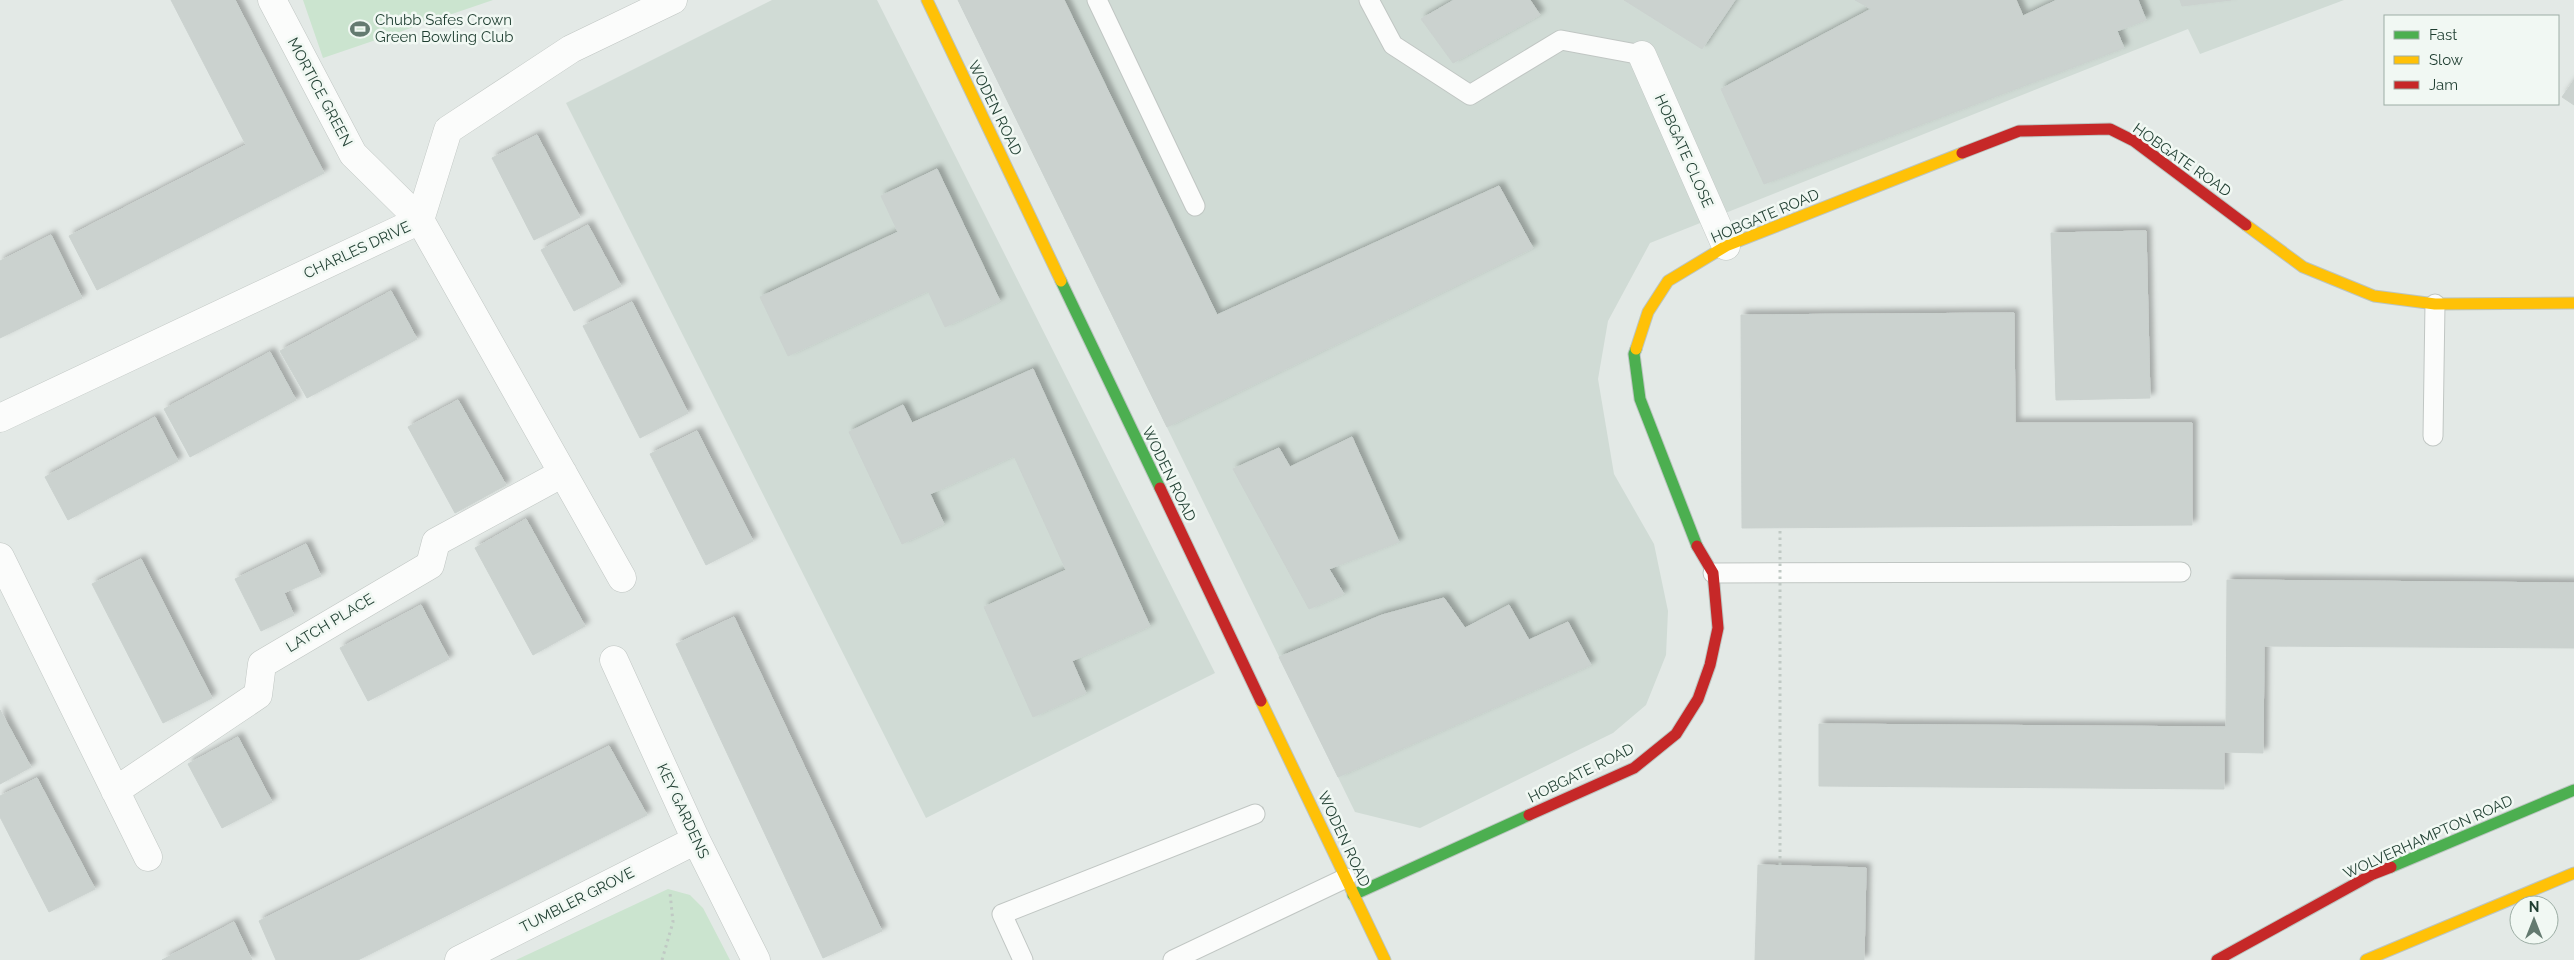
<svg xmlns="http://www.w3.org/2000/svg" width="2574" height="960" font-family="Raleway,sans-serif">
<defs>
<filter id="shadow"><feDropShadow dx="4.5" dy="-4.5" stdDeviation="2.5" flood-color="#0004"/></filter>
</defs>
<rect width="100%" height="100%" fill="#e3e9e6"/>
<path fill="#d0dbd5" d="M772,0h105l338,673 -289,145 -360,-715z
M958,0h1386l-144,54 -12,-25 -538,214 -42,78 -10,58 16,95 40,70 14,67 -2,44 -20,50 -33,28 -193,95 -65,-16z"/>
<path fill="#cbe4cf" d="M303,0h190l-170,58z
M668,889l22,6 13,13 27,52h-214z"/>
<path fill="#cbd2cf" stroke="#cbd2cf" filter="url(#shadow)" d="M171,0h64l89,173 -227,117 -28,-54 177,-91z
M958,0h106l153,315 282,-129 34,62 -366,179z
M1454,0h76l10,15 -87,48 -32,-44z
M1624,0h111l-33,49z
M1855,0h161l7,16 34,-16h81l8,20 -29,11 7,17 -360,136 -43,-95 150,-80z
M2180,0h51l-49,6z
M2574,80v25l-12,-8z
M537,135l43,82 -46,23 -42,-82z
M937,169l63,132 -55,26 -17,-36 -140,65 -28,-59 138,-65 -17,-36z
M588,225l33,61 -47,25 -33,-61z
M2146,231l4,167 -94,2 -5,-167z
M51,235l31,63 -82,40v-77z
M391,291l26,48 -110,59 -27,-47z
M632,302l56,111 -48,25 -57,-112z
M2014,313l1,110h177v102l-450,3 -1,-213z
M270,352l26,48 -106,57 -26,-48z
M1033,369l117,257 -78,35 14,32 -53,24 -49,-110 82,-37 -52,-114 -84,38 14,30 -42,20 -53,-112 54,-27 9,18z
M458,400l48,85 -51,28 -47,-86z
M155,417l23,44 -110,59 -23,-43z
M697,431l56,110 -47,24 -56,-111z
M1352,437l47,105 -70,27 15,25 -35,15 -76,-140 46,-21 11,19z
M526,519l59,107 -52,29 -58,-107z
M306,544l15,32 -37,17 10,22 -33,16 -26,-52z
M141,559l71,139 -49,25 -71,-139z
M2227,580l347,3v65l-310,-2 -1,107 -39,-1v37l-405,-3v-62l407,3z
M1444,598l21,30 44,-23 20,35 39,-18 23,43 -253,112 -59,-120 103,-42z
M421,605l28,54 -81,42 -28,-53z
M734,617l148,314 -59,27 -147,-314z
M0,710l31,57 -31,17z
M238,737l34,65 -50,26 -34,-64z
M609,746l38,69 -289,145h-82l-17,-39z
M37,778l58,111 -46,23 -49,-95v-21z
M1758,865l108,3 -2,92h-109z
M234,922l18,38h-90z"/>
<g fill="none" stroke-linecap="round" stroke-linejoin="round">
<defs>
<path id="lane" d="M1097,0l98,206
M1369,0l24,45 77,50 91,-55 81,15
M2433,436l2,-132
M1713,573l468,-1
M1023,960l-21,-46 253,-100
M1173,960l173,-82"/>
<path id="street" d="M272,0l81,154 67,66 202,358
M1642,55l84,191
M0,418l420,-198 28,-90 123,-81 102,-49
M0,557l148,300
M614,660l82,180 60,120
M115,791l143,-96 4,-31 168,-99 6,-23 127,-69
M459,960l237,-120"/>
<path id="fast" d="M1061,281l99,207
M1636,349l-2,5 6,45 57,147
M2391,867l183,-77
M1353,895l176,-80"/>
<path id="slow" d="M927,0l134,281
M2246,225l57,42 71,29 61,8 139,-1
M1636,349l12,-37 20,-31 58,-35 236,-93
M1261,701l124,259
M2366,960l208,-87"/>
<path id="jam" d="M1962,153l57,-22 91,-2 24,12 112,84
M1160,488l101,213
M1529,815l105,-47 42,-34 22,-35 12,-34 8,-37 -5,-55 -16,-27
M2217,960l156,-86 18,-7"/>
</defs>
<use href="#lane" stroke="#c0c6c3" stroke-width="21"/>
<use href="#street" stroke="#c0c6c3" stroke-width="29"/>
<use href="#fast" stroke="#bcc5c1" stroke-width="13"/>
<use href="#slow" stroke="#bcc5c1" stroke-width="13"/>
<use href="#jam" stroke="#bcc5c1" stroke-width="13"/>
<path stroke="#c0c9c4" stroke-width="3" stroke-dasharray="2.5 4" stroke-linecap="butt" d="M662,960l11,-38 -3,-29"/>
<use href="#lane" stroke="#fbfcfb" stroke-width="19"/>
<use href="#street" stroke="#fbfcfb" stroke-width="28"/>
<use href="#fast" stroke="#4caf50" stroke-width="11"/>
<use href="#slow" stroke="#ffc107" stroke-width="11"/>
<use href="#jam" stroke="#c62828" stroke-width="11"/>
<path stroke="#c0c9c4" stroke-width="3" stroke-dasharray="2.5 4" stroke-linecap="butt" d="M1780,865v-337"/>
</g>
<defs>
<symbol id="stadium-bare" viewBox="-9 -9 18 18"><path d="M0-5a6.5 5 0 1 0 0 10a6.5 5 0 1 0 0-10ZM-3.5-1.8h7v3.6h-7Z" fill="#647a70" stroke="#f1f8f3" stroke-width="2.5" paint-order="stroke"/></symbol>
</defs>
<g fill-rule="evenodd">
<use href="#stadium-bare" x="346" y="15" width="28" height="28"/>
</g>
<g text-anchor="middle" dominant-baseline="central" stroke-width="5" stroke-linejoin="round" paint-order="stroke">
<g font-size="15" fill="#1f3e31" stroke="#f1f8f3" text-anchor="start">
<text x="375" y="20">Chubb Safes Crown<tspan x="375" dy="17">Green Bowling Club</tspan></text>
</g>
<g font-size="15" fill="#1f3e31" stroke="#f1f8f3">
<text transform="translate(320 92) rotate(62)">MORTICE GREEN</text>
<text transform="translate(995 108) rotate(64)">WODEN ROAD</text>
<text transform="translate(1684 151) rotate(66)">HOBGATE CLOSE</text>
<text transform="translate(2182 160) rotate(35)">HOBGATE ROAD</text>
<text transform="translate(1765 216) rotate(-23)">HOBGATE ROAD</text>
<text transform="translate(357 250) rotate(-25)">CHARLES DRIVE</text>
<text transform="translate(1169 474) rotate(64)">WODEN ROAD</text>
<text transform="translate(330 623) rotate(-31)">LATCH PLACE</text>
<text transform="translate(1581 773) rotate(-26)">HOBGATE ROAD</text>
<text transform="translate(683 811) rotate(65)">KEY GARDENS</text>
<text transform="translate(2428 837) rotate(-24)">WOLVERHAMPTON ROAD</text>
<text transform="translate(1344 839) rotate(65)">WODEN ROAD</text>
<text transform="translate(577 900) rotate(-27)">TUMBLER GROVE</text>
</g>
</g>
<rect x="2384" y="15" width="175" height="90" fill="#f1f8f3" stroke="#9daea5"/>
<rect x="2394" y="31" width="25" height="8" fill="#4caf50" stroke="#9daea5"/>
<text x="2429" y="40" font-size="15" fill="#1f3e31">Fast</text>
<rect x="2394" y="56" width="25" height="8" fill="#ffc107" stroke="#9daea5"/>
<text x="2429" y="65" font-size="15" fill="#1f3e31">Slow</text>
<rect x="2394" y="81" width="25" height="8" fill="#c62828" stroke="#9daea5"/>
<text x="2429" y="90" font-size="15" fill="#1f3e31">Jam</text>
<g transform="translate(2534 920)"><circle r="24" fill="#f1f8f3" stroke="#9daea5"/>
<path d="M0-4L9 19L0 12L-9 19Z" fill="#647a70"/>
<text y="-8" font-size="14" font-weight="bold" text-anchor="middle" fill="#1f3e31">N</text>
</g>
</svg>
